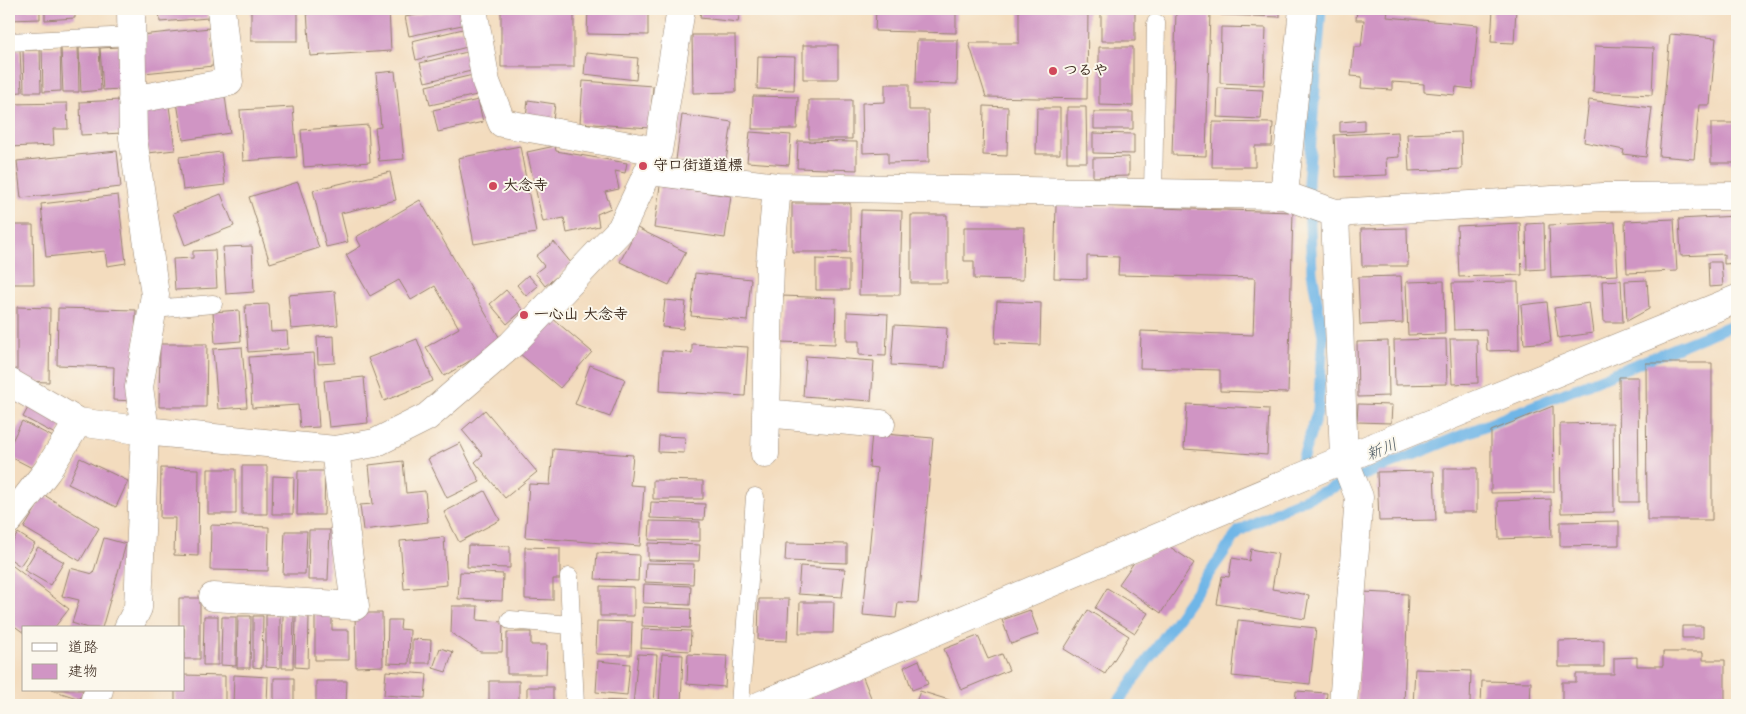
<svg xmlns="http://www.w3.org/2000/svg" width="1746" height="714" font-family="Mynerve,'Klee One',sans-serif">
<rect width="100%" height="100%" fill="#fbf7ec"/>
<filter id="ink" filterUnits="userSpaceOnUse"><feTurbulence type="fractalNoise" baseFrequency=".02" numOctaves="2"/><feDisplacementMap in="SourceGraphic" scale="10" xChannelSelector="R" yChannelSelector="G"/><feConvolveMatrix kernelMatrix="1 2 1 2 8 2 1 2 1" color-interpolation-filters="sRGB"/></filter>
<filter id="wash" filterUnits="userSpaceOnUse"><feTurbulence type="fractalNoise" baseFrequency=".0096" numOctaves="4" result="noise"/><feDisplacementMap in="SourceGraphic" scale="20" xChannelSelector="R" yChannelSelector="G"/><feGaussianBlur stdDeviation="1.12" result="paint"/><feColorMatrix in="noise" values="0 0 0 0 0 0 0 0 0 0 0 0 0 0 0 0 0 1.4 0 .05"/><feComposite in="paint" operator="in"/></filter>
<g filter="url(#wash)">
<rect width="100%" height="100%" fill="#f3dcbe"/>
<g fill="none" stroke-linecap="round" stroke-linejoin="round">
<path stroke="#70b6e7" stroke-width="11" d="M1297,476l21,-66 5,-74 -11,-64 -4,-91 13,-172
M1116,705l123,-174 49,-25 449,-183"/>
</g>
<g id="blocks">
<path fill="#d095c4" d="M9,9h31v10l-31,1z
M45,9h30v9l-30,2z
M159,9h48l1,9 -48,4z
M251,9h47v32h-47z
M337,9h52l2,42 -81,5 -3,-45z
M402,9h19v1l-18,3z
M447,9h12l3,16 -53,11 -4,-19z
M501,9h73v58h-73z
M588,9h60v26l-61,-1z
M701,9h39l-2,13 -38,-4z
M876,9h80v24l-81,-2z
M1019,9h69l-1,90 -101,-2 -17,-54h50z
M1101,9h34v32h-34z
M1221,9h59v8l-59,-2z
M1357,9h31l-1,8 91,8 -6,64 -16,-2 -1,8 -31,-3v-8l-32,-2v8l-31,-2 1,-11 -11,-1 3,-29h7l3,-27h-8z
M1493,9h23l-2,34 -23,-1z
M1176,11l34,1 -4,144 -34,-1z
M1221,27l45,1 -2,57 -44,-2z
M210,28l3,38 -69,7 -4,-38z
M463,29l4,18 -51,13 -4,-19z
M1670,34l46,4 -6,67h-11l-5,54 -35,-3z
M692,35h43l1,57 -43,1z
M917,40h41l-1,44 -41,-1z
M803,45h35v34h-35z
M1595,46l59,2 -2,47 -59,-3z
M78,47l1,45h-16l-2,-44z
M99,47l2,43 -20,2 -2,-44z
M119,47l2,42 -18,1 -3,-42z
M1099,47h34v59l-34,-1z
M42,48h18l1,43 -18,1z
M9,50h11l2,42 -13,1z
M23,50h17l1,42h-17z
M467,52l4,19 -46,11 -5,-19z
M586,53l52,5 -2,22 -52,-6z
M758,56l37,1 -1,33 -37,-1z
M395,71l9,88 -25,2 -4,-33 6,-1 -5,-54z
M473,75l4,20 -47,10 -4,-19z
M583,81l70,5 -3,42 -70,-5z
M885,84h24v26h19l1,52 -41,1v-11l-25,1 -1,-50 23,-1z
M1218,88l45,2 -2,29 -44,-2z
M225,96l5,37 -47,7 -6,-38z
M753,96l45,1 -1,32h-45z
M121,100l2,33 -42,2 -1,-33z
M478,100l5,22 -45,10 -5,-22z
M528,100l27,4 -2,16 -27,-2z
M809,100h43v39h-43z
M1589,100l63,8 -6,49 -23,-3 1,-4 -40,-8z
M67,103l1,26h-15l1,16 -45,2v-43z
M169,106l6,44 -27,3 -6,-44z
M984,106l24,1 -1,49 -24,-1z
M293,107l4,50 -54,4 -3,-51z
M1067,107h19l1,55h-20z
M1037,108h23v46h-24z
M1094,112h39v17h-39z
M682,115l50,7 -7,45 -49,-7z
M1364,120v11l-24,1v-10z
M1213,122l60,1 -1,23h-17v21h-43z
M1711,123h26v40h-26z
M368,125l2,37 -66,5 -3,-37z
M750,132l41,3 -2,30 -42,-3z
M1398,132l1,25 -13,1 1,17 -51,2 -2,-42z
M1461,132l1,37 -53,2 -2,-37z
M1093,133l41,1v20l-41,-1z
M798,141l59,1v28l-60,-2z
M520,146l16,87 -62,11 -16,-86z
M555,146l1,5 71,12 -2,10 -10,-2 4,18 -14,3 6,16 -14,6 2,12 -32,7 -3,-15 -21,4 -16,-70z
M117,151l4,36 -100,11 -4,-37z
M221,152l4,33 -42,5 -4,-33z
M1129,157v19l-36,1v-19z
M390,172l6,28 -55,13 7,29 -22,5 -13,-57z
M298,182l21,66 -49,15 -21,-66z
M660,186l71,10 -6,42 -71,-10z
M221,194l13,32 -49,19 -12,-32z
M118,195l8,68 -19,3 -2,-15 -59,6 -5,-53z
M420,200l82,142 -58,34 -18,-29 33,-19 -24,-42 -24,14 -12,-20 -29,16 -24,-41 15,-9 -5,-9z
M792,203h58v49h-58z
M1056,205l237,7 -5,181 -68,-2v-21l-80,-2 1,-37 112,4 2,-57 -137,-3 1,-18 -32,-1v23l-33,-1z
M861,210l41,1 -2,84h-41z
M911,215h36v68h-36z
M1737,216v47l-13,1v-10l-43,2 -2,-37z
M1674,219l3,52 -50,2 -2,-52z
M1615,222l3,53 -67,3 -2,-53z
M1520,223l2,52 -63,2 -2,-51z
M1544,223l1,46 -18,1 -1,-46z
M9,225h24l1,59h-25z
M964,227h60l-1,53 -49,-1v-18h-10z
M637,228l49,24 -17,33 -49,-23z
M1407,228l1,38h-46l-1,-37z
M554,242l18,22 -27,22 -10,-13 9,-7 -8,-10z
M252,246l2,46 -28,2 -3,-47z
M215,250l2,38 -42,2 -2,-31 20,-1v-7z
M816,259l33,1v30h-33z
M1708,262h13l2,24 -14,1z
M695,273l56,6 -4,42 -56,-5z
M528,275l10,11 -12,10 -9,-11z
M1401,276l2,47 -43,2 -2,-48z
M1621,280l2,42h-19l-2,-41z
M1647,280l2,29 -22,12 -2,-40z
M1444,281l1,53 -37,1 -2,-53z
M1518,282l1,68 -32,1 -1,-22 -32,1 -2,-47z
M506,290l17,20 -16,14 -17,-20z
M335,291l3,34 -47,4 -3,-34z
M782,296l54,2 -1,46 -54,-2z
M665,300l21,2 -3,27 -21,-2z
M997,301l44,2 -1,42 -45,-2z
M1547,302l4,40 -27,2 -3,-39z
M1589,303l4,30 -35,5 -4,-30z
M269,304l2,28 16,-1 1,18 -40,3 -3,-47z
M17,307l33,1 -1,74 -32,-1z
M58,308l78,2 -2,91 -21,-1 1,-33 -57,-2z
M239,310l2,31 -26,2 -2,-31z
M847,312l41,2 -2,42 -27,-1v-14h-12z
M552,318l40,34 -32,36 -40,-34z
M894,325l53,3 -2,40 -54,-3z
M334,336l1,27 -17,1 -1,-27z
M417,339l16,42 -49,20 -16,-43z
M1446,339l1,45 -52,1 -1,-45z
M1450,339h27l1,44 -26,1z
M1388,341l1,55 -31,1 -1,-55z
M160,344h47l-1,63h-47z
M692,344l56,3 -3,49 -85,-5 2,-40 30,2z
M242,347l5,60 -29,2 -5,-60z
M314,353l5,74 -19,1 -2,-23 -46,3 -3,-51z
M806,356l68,5 -3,40 -68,-5z
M1646,363h66v157h-65z
M590,365l35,14 -15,38 -35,-13z
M364,377l4,46 -39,4 -5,-46z
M1619,377h19l1,125h-19z
M30,404l34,17 -7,14 -34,-18z
M1187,404l82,5 -2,46 -83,-6z
M1358,404l34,1 -1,18 -34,-1z
M1553,406l1,86 -63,1v-62z
M485,410l52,62 -32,26 -30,-36 8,-7 -21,-25z
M22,421l31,16 -17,33 -27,-14v-9z
M1613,423l1,89 -53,1 -1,-89z
M872,433l61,5 -15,165 -20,-1 -2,16 -33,-3 14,-147 -8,-1z
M659,436l26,1 -1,16 -26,-1z
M460,443l20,39 -33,16 -19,-39z
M553,449l80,6 -3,30 14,1 -4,60 -115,-9 4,-53 21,1z
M80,458l48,23 -12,26 -48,-23z
M403,461l3,32 19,-2 3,31 -65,8 -3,-25 13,-1 -4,-39z
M242,466h25v48h-25z
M161,468l38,1 -1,87 -24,-1 1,-37h-15z
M1444,468h33v44h-33z
M208,469h28v45h-28z
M298,471h27l-1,44h-27z
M1434,471l2,49 -57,1 -2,-49z
M273,476l21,1 -1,37h-21z
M653,480l50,1v18h-50z
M485,491l15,29 -41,22 -15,-30z
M44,495l55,33 -19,33 -56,-33z
M1551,499l1,38 -53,2 -1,-38z
M651,502l54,2 -1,16 -54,-2z
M650,521l50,1v19l-51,-1z
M1619,521v24l-59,1v-24z
M211,525l58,2 -1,44 -58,-1z
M309,530h21l-2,50h-20z
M285,531h22l-2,43h-22z
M18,533l17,11 -15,22 -11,-8v-11z
M444,537l3,48 -43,4 -4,-48z
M104,538l22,6 -24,84h-15l-15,-5 7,-23 -17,-4 8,-28 23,6z
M648,543l52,2 -1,16 -51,-1z
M786,543l61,1v19l-62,-2z
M468,545l42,1v22l-43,-1z
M38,547l26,15 -14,23 -26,-15z
M525,547l35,1v31h-7v21l-28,-1z
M1170,547l24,16 -33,50 -42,-29 16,-23z
M1251,549l27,5 -6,35 37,6 -4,24 -88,-15 5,-28 7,1 3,-19 17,3z
M597,553l42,2 -1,26 -43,-2z
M9,563l60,46 -15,19h-30v5l-15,-11z
M646,563l48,1 -1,20 -48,-2z
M800,566l45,3 -3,28 -44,-3z
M460,572l43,2 -1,27 -44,-2z
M644,584l47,2 -1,19 -47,-2z
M600,586l34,1v29h-34z
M1107,588l41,25 -13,20 -40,-25z
M1362,592l46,2 -4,111h-47z
M179,598h21v61h-16v-31h-5z
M759,599h30l-2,42 -29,-1z
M800,602h34l-1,31h-34z
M452,606h26l-1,14 26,2 -1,30h-22l-29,-19z
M643,607l48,2 -1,19 -48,-2z
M1030,610l9,24 -28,10 -9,-24z
M1088,610l41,26 -24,38 -41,-25z
M355,613h27l1,53 -27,1z
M315,614h17v16h17v30h-34z
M266,615h14v53l-14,-1z
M283,615h11l-1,53h-11z
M296,615h13l-1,53 -13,-1z
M204,616h14v49h-15z
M238,616h13l-1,52h-13z
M253,616h10l-1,52 -9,-1z
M222,617h14v49l-15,-1z
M388,620h13l-1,9 10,1 -1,34 -22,-1z
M1238,620l78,8 -6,56 -78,-8z
M597,621l35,1 -1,33 -35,-1z
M1682,626h21v12h-21z
M642,629l49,2 -1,20 -49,-3z
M507,632h24v13h16l-1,29h-39z
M978,636l10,23 14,-5 7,16 -48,20 -17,-41z
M412,639l19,1 -1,23h-18z
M1604,640v27h-45v-26z
M440,648l13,4 -7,20 -13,-4z
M1663,652h40v8h22v45h-163v-23h14v-8h38v-16l23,-1v9h26z
M638,654l19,1 -3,50h-21z
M662,654l21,1 -2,50h-22z
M688,654l39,2 -2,31 -38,-3z
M919,660l9,24 -16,6 -8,-23z
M598,661l32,3 -3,31 -31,-3z
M1415,669l56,2 -1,34h-57z
M386,671l41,3 -2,24 -41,-3z
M184,675l41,1v28h-50v-14h9z
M234,675l34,2 -1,28h-34z
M862,675l12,30h-59l-4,-10z
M274,678h20v27h-20z
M316,681h31l-1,24h-30z
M489,681h30v24h-30z
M1482,681l49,1 -1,23h-49z
M527,687h26v18h-26z
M52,690h31l-3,9z
M920,691l45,14h-50z
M1296,691l31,2 -1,12h-31z
M595,700l31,1v4h-31z"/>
</g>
</g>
<g filter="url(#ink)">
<use href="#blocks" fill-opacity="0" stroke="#97836e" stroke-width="1"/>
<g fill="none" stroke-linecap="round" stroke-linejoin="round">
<defs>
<path id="lane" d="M9,42l123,-6
M1153,194l3,-171
M153,309l60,-5
M569,577l6,128
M510,620l61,5
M740,705l15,-208"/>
<path id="street" d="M473,9l13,73 16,41 156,28
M132,100l97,-18 -8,-73
M650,171l127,16 507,8 51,18 268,-16 134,-1
M1284,195l19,-186
M1335,213l9,246 15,38 -16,208
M9,382l69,40 67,9 -6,-44 16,-92 -22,-157 -2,-129
M766,413l115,11
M765,454l5,-191 7,-76
M9,520l38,-49 31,-49
M213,597l142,9 -20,-156
M128,628l10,-20 7,-177 190,19 40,-7 52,-26 85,-73 109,-115 37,-78 23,-142
M95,699l4,-9
M761,705l583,-246 393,-160"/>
</defs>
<use href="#lane" stroke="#97836e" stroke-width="19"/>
<use href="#street" stroke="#97836e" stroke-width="29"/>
<use href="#lane" stroke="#fff" stroke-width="18"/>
<use href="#street" stroke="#fff" stroke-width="28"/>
</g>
</g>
<g fill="#d1495b" stroke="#fbf7ec" stroke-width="2">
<circle cx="1053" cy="71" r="5"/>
<circle cx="643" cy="166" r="5"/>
<circle cx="493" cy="186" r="5"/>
<circle cx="524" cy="315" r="5"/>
</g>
<g text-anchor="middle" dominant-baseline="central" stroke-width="4" stroke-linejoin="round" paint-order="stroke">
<g font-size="15" font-weight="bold" fill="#3b2a1e" stroke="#fbf7ec" text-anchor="start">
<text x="1063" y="71">つるや</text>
<text x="653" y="166">守口街道道標</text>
<text x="503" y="186">大念寺</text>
<text x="534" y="315">一心山 大念寺</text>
</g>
<g font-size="16" font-style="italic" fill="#4e5b64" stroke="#fbf7ec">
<text transform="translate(1382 450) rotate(-22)">新川</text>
</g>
</g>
<rect width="1746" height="714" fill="none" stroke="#fbf7ec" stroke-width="30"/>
<rect x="22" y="626" width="162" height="65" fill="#fbf7ec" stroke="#aea59a"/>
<rect x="32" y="643" width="25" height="8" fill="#ffffff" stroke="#aea59a"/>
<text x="68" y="652" font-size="15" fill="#3b2a1e">道路</text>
<rect x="32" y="664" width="25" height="15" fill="#d095c4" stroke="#aea59a"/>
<text x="68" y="676" font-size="15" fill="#3b2a1e">建物</text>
</svg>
